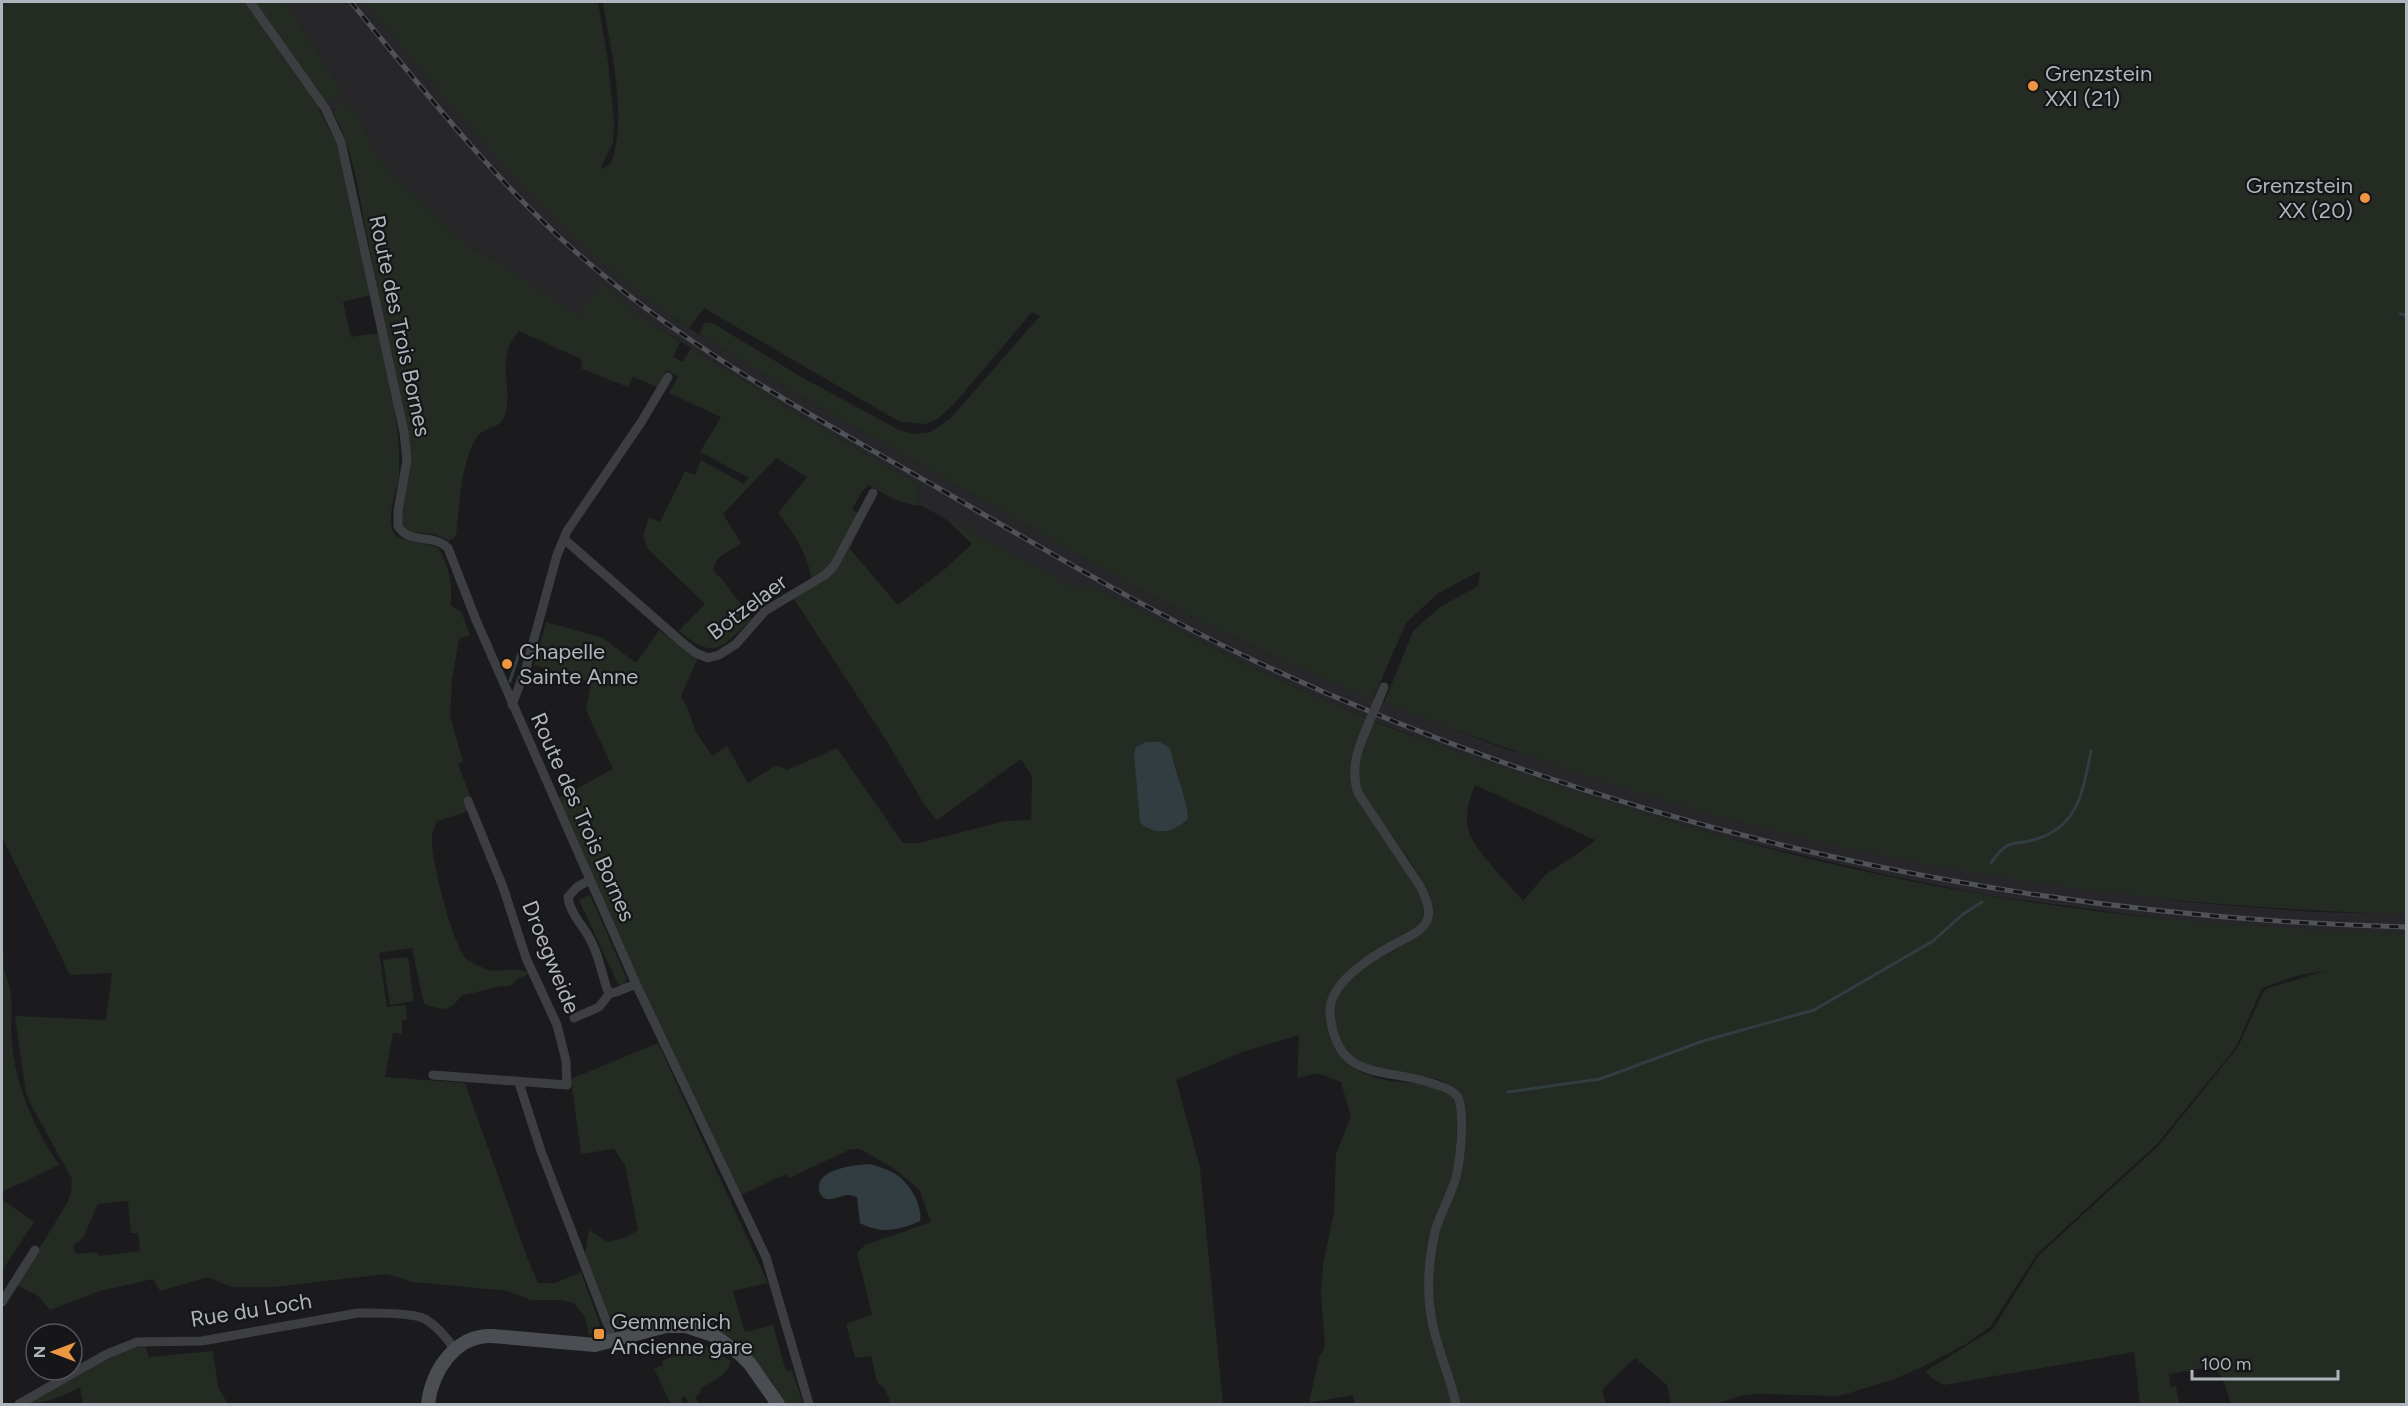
<svg xmlns="http://www.w3.org/2000/svg" width="2408" height="1406" font-family="Figtree,sans-serif">
<rect width="100%" height="100%" fill="#1b1b1d"/>
<path fill="#27272a" d="M285,2h80l133,156 41,44 137,118 119,73 345,197 65,34 114,53 181,70 239,75 155,36 189,31 116,14 115,9 92,2v20l-98,-3 -120,-9 -202,-27 -94,-19 -159,-37 -129,-37 -110,-36 -128,-48 -112,-49 -166,-84 -16,3 -150,-82 -7,-9 5,-12 -101,-58 -160,-99 -23,-15 -34,-31 -23,35 -87,-60 -12,-4 -13,-8 -72,-69 -23,-27 -9,-23 -28,-18 -2,5 -8,-12 15,-14z"/>
<path fill="#232b23" fill-rule="evenodd" d="M2,2h283l55,85v8c-6,6 -15,6 -22,13l19,36 33,151 -27,7 8,35 27,-4c12,46 23,93 21,142 -1,16 -15,44 -4,59 5,8 33,9 43,14 12,19 14,35 13,58l10,5 9,24 -11,4 -7,41 -2,35 13,47 -5,2 16,42 -11,7 -26,8c-2,5 -5,11 -5,17 -2,18 22,114 36,122 6,4 15,8 21,10 14,3 28,-6 40,4l-12,5 -7,7h-9l-40,10c-13,18 -18,13 -37,8l-12,-56 -33,5 8,54 19,-2 1,15h-5v14l-9,-1 -8,44 80,6 62,174 11,26h17l26,-11 19,52 -4,10 -7,1 -4,-18 -11,-14 -13,-3h-30l-23,-9 -95,-9 -26,-8 -113,13h-43l-23,-10 -48,14 -7,-12 -53,12 -50,19 -12,-14 -21,-11 50,-82 4,-11 1,-13 -40,-72 -6,-14 -11,-77 91,4 6,-47 -42,2 -67,-136 -1,1zM128,1201l3,32h7l2,18 -41,5 -2,-4 -21,2 -3,-8 10,-8 15,-34z
M365,2h2041v912c-224,-6 -450,-34 -667,-92 -121,-33 -239,-75 -355,-119l29,-72 27,-24 38,-21 2,-15 -43,23 -31,29 -33,76 -54,-22 -114,-53 -65,-34 -345,-197 -96,-59 6,-12 9,2 89,54 98,53 13,3 17,-2 19,-13 90,-103 -8,-4 -77,91 -19,17 -10,4 -26,-2 -196,-114 -15,20c-126,-81 -229,-212 -324,-326zM598,2l5,1c8,52 25,110 8,161l-11,5 13,-26 1,-23 -6,-59z
M340,103l11,3 12,20 9,23 23,27 72,69 13,8 12,4 86,59 24,-34 34,31 44,29 -7,15 10,5 8,-14 128,79 101,58 -5,12 7,9c-19,-1 -37,-11 -53,-21l-7,6 -10,19 13,6 -15,33 48,56 48,-37 26,-24 -27,-26 127,69 16,-2 166,84 112,49 -11,32 -3,32 69,111c4,14 5,21 -3,33l-78,55c-14,16 -13,23 -12,43 1,28 23,47 49,54 16,5 34,3 50,7 8,3 17,8 25,11l6,16 -4,64 -8,20 -20,93 27,115h-98l-2,-9 -44,8 10,-46 6,-10 -4,-54 2,-28 11,-53 2,-58 15,-37 -10,-35 -24,-9 -20,5 2,-43 -57,17 -66,28 24,87 23,237h-332l-6,-15 -8,-7 -6,-26 -16,2 -9,-34 26,-10 -15,-61 8,-8 66,-23 -12,-33 -26,-21 -33,-19h-9l-62,29 -3,-4 -45,21c-64,-131 -126,-262 -182,-397l54,-29 -27,-59 5,-28 -57,-17 12,-43 57,16 33,25 23,-33 39,28 -17,38 6,11 9,25 16,24 15,-10 21,37 28,-18 11,5 50,-22 66,95h16l86,-22 26,-1 1,-44 -11,-17 -84,61 -12,-14 -39,-66 -92,-141 19,-13c-5,-32 -16,-48 -35,-73l29,-36 -31,-19 -53,56 18,29 -24,16 -4,11 9,9 30,40c-31,28 -36,43 -73,12l26,-27 -57,-55 -5,-13 6,-19 11,5 25,-51 10,4 6,-15 43,24 5,-6 -49,-26 21,-35 -52,-24 9,-17 -12,-6 -9,17 -24,-10 -5,10 -46,-18 -1,-10 -62,-28c-24,27 -7,50 -13,80 -4,22 -22,12 -31,29 -15,28 -15,65 -19,96l-7,5 -14,-7 -29,-3c-11,-14 2,-37 0,-53 -9,-82 -23,-162 -39,-243 -9,-41 -13,-85 -34,-122z
M1372,721c200,74 404,139 615,174 139,24 279,34 419,39v470h-175l-8,-25 -9,-13 -45,8 2,13 5,-1 3,18h-39l-6,-52 -190,33 -14,-8 -4,-6 67,-42 46,-74 120,-110 79,-98 25,-55 5,-4 57,-17 -26,4 -37,13 -26,59 -20,25 -59,72 -120,110 -47,73 -24,17 -44,23 -30,13 -46,14 -10,2 -80,-2 -16,2 -25,8h-44l-4,-19 -32,-27 -33,32 4,14h-148c-10,-34 -29,-83 -27,-119 1,-17 3,-37 7,-54 3,-13 12,-25 17,-37 6,-20 17,-76 8,-94 -24,-50 -123,4 -130,-87 -4,-53 107,-65 100,-106 -4,-26 -55,-90 -73,-115 -8,-24 3,-48 12,-71zM1475,785l120,55 -13,11 -36,23 -23,27c-16,-19 -42,-44 -53,-66 -7,-15 -1,-35 5,-50z
M590,895l37,84 -4,6 -5,-1 -39,-84z
M2,948c3,8 1,10 2,18 0,7 5,15 6,22 3,18 0,38 2,56 4,44 23,85 47,121l-57,27z
M408,957l6,44 -24,4 -7,-45z
M658,1043l110,240 -35,8 12,41 28,-7 13,46 6,-1 11,34h-17l-14,-22 -19,-23 -19,-19 -21,-11 -92,1 -8,-4 -4,-7 -24,-64 4,-25 19,12 18,-5 12,-7 -13,-65 -11,-16 -33,5 -10,-75z
M4,1201l30,21 -32,49v-66z
M701,1343l30,18c-5,16 -18,20 -30,27l1,2 -7,8 4,6h-10l-5,-9 -3,5 2,4h-12l-17,-35 9,-4 -1,-4z
M145,1345l4,12 64,-6 5,36 10,17h-145l-3,-17c-18,10 -36,17 -57,17l90,-49z"/>
<path fill="#313d41" d="M1146,742h14l10,6c5,25 16,46 18,71 -16,14 -30,17 -48,4l-6,-70 2,-6z
M870,1164c9,3 19,5 27,11 13,9 26,31 23,46 -22,10 -39,13 -60,2l-3,-26c-3,-1 -6,-2 -9,-2 -8,0 -16,7 -24,3 -4,-3 -6,-8 -5,-13 3,-17 37,-20 51,-21z"/>
<g fill="none" stroke-linecap="round" stroke-linejoin="round">
<path stroke="#313d41" stroke-width="3" d="M2400,314l6,1
M510,681l11,-34
M1991,863c17,-24 18,-17 42,-23 46,-12 50,-50 58,-89
M1508,1092l92,-13 103,-38 111,-31 119,-69 29,-26 20,-13"/>
<path stroke="#3c3e42" stroke-width="9" d="M250,2l75,106 16,34 63,290 3,28 -9,51v15c11,19 35,7 50,22l28,72 160,364 130,273 43,147
M564,539l120,105 12,9 12,5 11,-3 17,-11 29,-33 60,-36 9,-9 39,-73
M512,705l14,-37 31,-113 10,-24 75,-110 26,-44
M1365,732c-9,21 -14,40 -7,61l62,93c6,12 13,26 5,38 -7,10 -20,14 -30,20 -24,13 -67,39 -65,69 6,72 59,53 107,72 7,2 15,5 20,11 9,13 3,65 -1,81 -5,19 -16,36 -21,55 -7,31 -9,63 -2,94 6,27 17,51 23,78
M590,880l-13,7 -9,10c2,18 17,30 24,46 7,14 10,31 15,46l3,4 6,-1 20,-8
M574,1018l25,-11 11,-14
M433,1075l134,10 -1,-24 -9,-36 -31,-67 -23,-71 -35,-86
M519,1083l22,68 69,180v11
M2,1302l33,-52
M19,1404l88,-50 30,-12 65,-1 156,-28c15,0 54,-1 67,6 12,7 22,19 30,31"/>
<path stroke="#4a4d52" stroke-width="14" d="M428,1404c4,-33 27,-69 64,-68l103,9 71,-19h20l27,9 27,19 10,10 28,40"/>
<defs>
<path id="rail" d="M351,2c71,86 141,176 226,251 108,95 236,163 361,235 104,60 208,122 317,173 359,168 756,256 1151,266"/>
</defs>
<use href="#rail" stroke="#4f5257" stroke-width="5"/>
<use href="#rail" stroke="#161618" stroke-width="3" stroke-dasharray="9" stroke-linecap="butt"/>
<path stroke="#3c3e42" stroke-width="9" d="M1365,732l19,-45"/>
</g>
<g fill="#ee9542" stroke="#161618" stroke-width="2">
<circle cx="2033" cy="86" r="6"/>
<circle cx="2365" cy="198" r="6"/>
<circle cx="507" cy="664" r="6"/>
<rect x="593" y="1328" width="12" height="12" rx="3"/>
</g>
<g text-anchor="middle" dominant-baseline="central" stroke-width="4.5" stroke-linejoin="round" paint-order="stroke">
<g font-size="22" fill="#aeb5bc" stroke="#161618" text-anchor="start">
<text x="2045" y="73">Grenzstein<tspan x="2045" dy="25">XXI (21)</tspan></text>
<text x="2353" y="185" text-anchor="end">Grenzstein<tspan x="2353" dy="25">XX (20)</tspan></text>
<text x="519" y="651">Chapelle<tspan x="519" dy="25">Sainte Anne</tspan></text>
<text x="611" y="1321">Gemmenich<tspan x="611" dy="25">Ancienne gare</tspan></text>
</g>
<g font-size="22" fill="#aeb5bc" stroke="#161618">
<text transform="translate(400 326) rotate(78)">Route des Trois Bornes</text>
<text transform="translate(747 607) rotate(-37)">Botzelaer</text>
<text transform="translate(583 817) rotate(66)">Route des Trois Bornes</text>
<text transform="translate(551 957) rotate(68)">Droegweide</text>
<text transform="translate(251 1310) rotate(-9)">Rue du Loch</text>
</g>
</g>
<rect width="2408" height="1406" fill="none" stroke="#aeb5bc" stroke-width="6"/>
<g transform="translate(54 1352) rotate(270)"><circle r="28" fill="#161618" stroke="#53565a" stroke-width="1.5"/>
<path d="M0-4.5L10 22L0 15L-10 22Z" fill="#ee9542"/>
<text y="-9" font-size="16" font-weight="bold" text-anchor="middle" fill="#aeb5bc">N</text>
</g>
<path d="M2192 1370v9h146v-9" fill="none" stroke="#aeb5bc" stroke-width="3"/>
<text x="2201" y="1370" font-size="18" fill="#aeb5bc" stroke="#161618" stroke-width="4.5" paint-order="stroke">100 m</text>
</svg>
